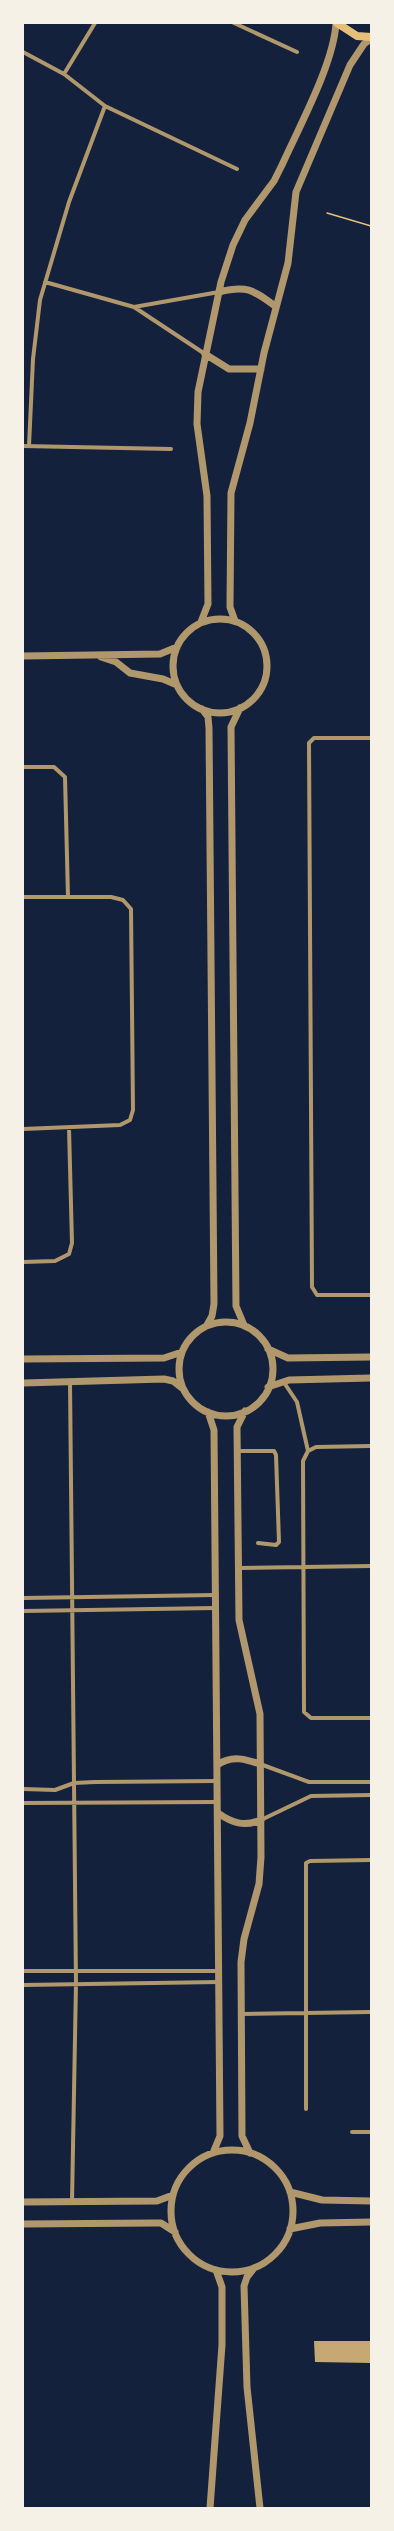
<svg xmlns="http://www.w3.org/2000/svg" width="394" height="2531" font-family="'Space Grotesk',sans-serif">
<rect width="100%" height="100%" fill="#14213d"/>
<path fill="#c6a872" d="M314,2341h57v22l-56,-1z"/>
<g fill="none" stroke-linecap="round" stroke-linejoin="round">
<path stroke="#e5c07b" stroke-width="1.5" d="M327,213l44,13"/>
<path stroke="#b1986c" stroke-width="4" d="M234,23l63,29
M23,52l41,22 41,32 132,63
M64,74l31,-51
M45,282l89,25 71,47
M134,307l85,-15
M23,446l148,3
M29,446l4,-87 7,-59 29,-98 36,-96
M371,738h-57l-5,5 3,544 5,8h54
M23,767h31l11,10 3,120
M23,897h88l12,3 8,9 2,201 -3,10 -10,5 -97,4
M23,1262l32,-1 14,-7 3,-11 -3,-115
M283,1381l14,21 11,49
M70,1382l6,601 -4,219
M371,1446l-55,1 -8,4 -5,10 1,251 7,6h60
M237,1451h37l2,4 3,87 -3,3 -18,-2
M238,1568l133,-2
M23,1598l193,-3
M23,1611l193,-3
M260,1764l49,18h62
M23,1789l32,1 19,-7 21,-1 122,-1
M23,1803l195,-1
M261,1820l50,-24 60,-1
M23,1971h196
M23,1985l196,-3
M241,2014l130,-2
M306,2109v-246l4,-2 61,-1
M352,2132h19"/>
<path stroke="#b1986c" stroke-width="7" d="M219,292c28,-7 34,-2 56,14
M205,354l24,15h32
M173 666a47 47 0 1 1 94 0a47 47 0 1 1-94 0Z
M235,621l-5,-14 1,-114 19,-70 14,-70 24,-90 8,-71 54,-127 14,-21 7,-5
M201,622l7,-18 -1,-108 -10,-72 1,-32 23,-110 12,-37 12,-25 29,-39 8,-16c17,-38 52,-102 54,-142
M23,656l137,-2 17,-7
M101,657l15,5 14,11 33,6 14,6
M240,708l-9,19 5,579 8,19
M202,709l6,8 1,11 5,576 -2,12 -5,9
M179 1369a47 47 0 1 1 94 0a47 47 0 1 1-94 0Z
M268,1349l20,9 83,-1
M23,1359l141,-1 18,-6
M23,1383l141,-4 9,2 9,7
M268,1387l21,-7 82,-2
M245,1411l-8,16 2,193 21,94 1,143 -2,27 -15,55 -3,23 1,174 8,17
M208,1412l6,18 6,706 -7,17
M217,1765c15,-10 28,-6 43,-1
M218,1813c14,10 26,14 43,7
M171 2211a61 61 0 1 1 122 0a61 61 0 1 1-122 0Z
M290,2192l32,8 49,1
M23,2202l134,-1 16,-6
M23,2224l131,-1h7l14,9
M290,2229l30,-6 51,-1
M254,2268l-7,9 -3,9 3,101 13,121
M210,2508l12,-163v-58l-6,-17"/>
<path stroke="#e5c07b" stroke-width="8" d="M337,23l20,13 14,1"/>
</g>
<rect width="394" height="2531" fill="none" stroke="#f6f1e7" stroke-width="48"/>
</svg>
